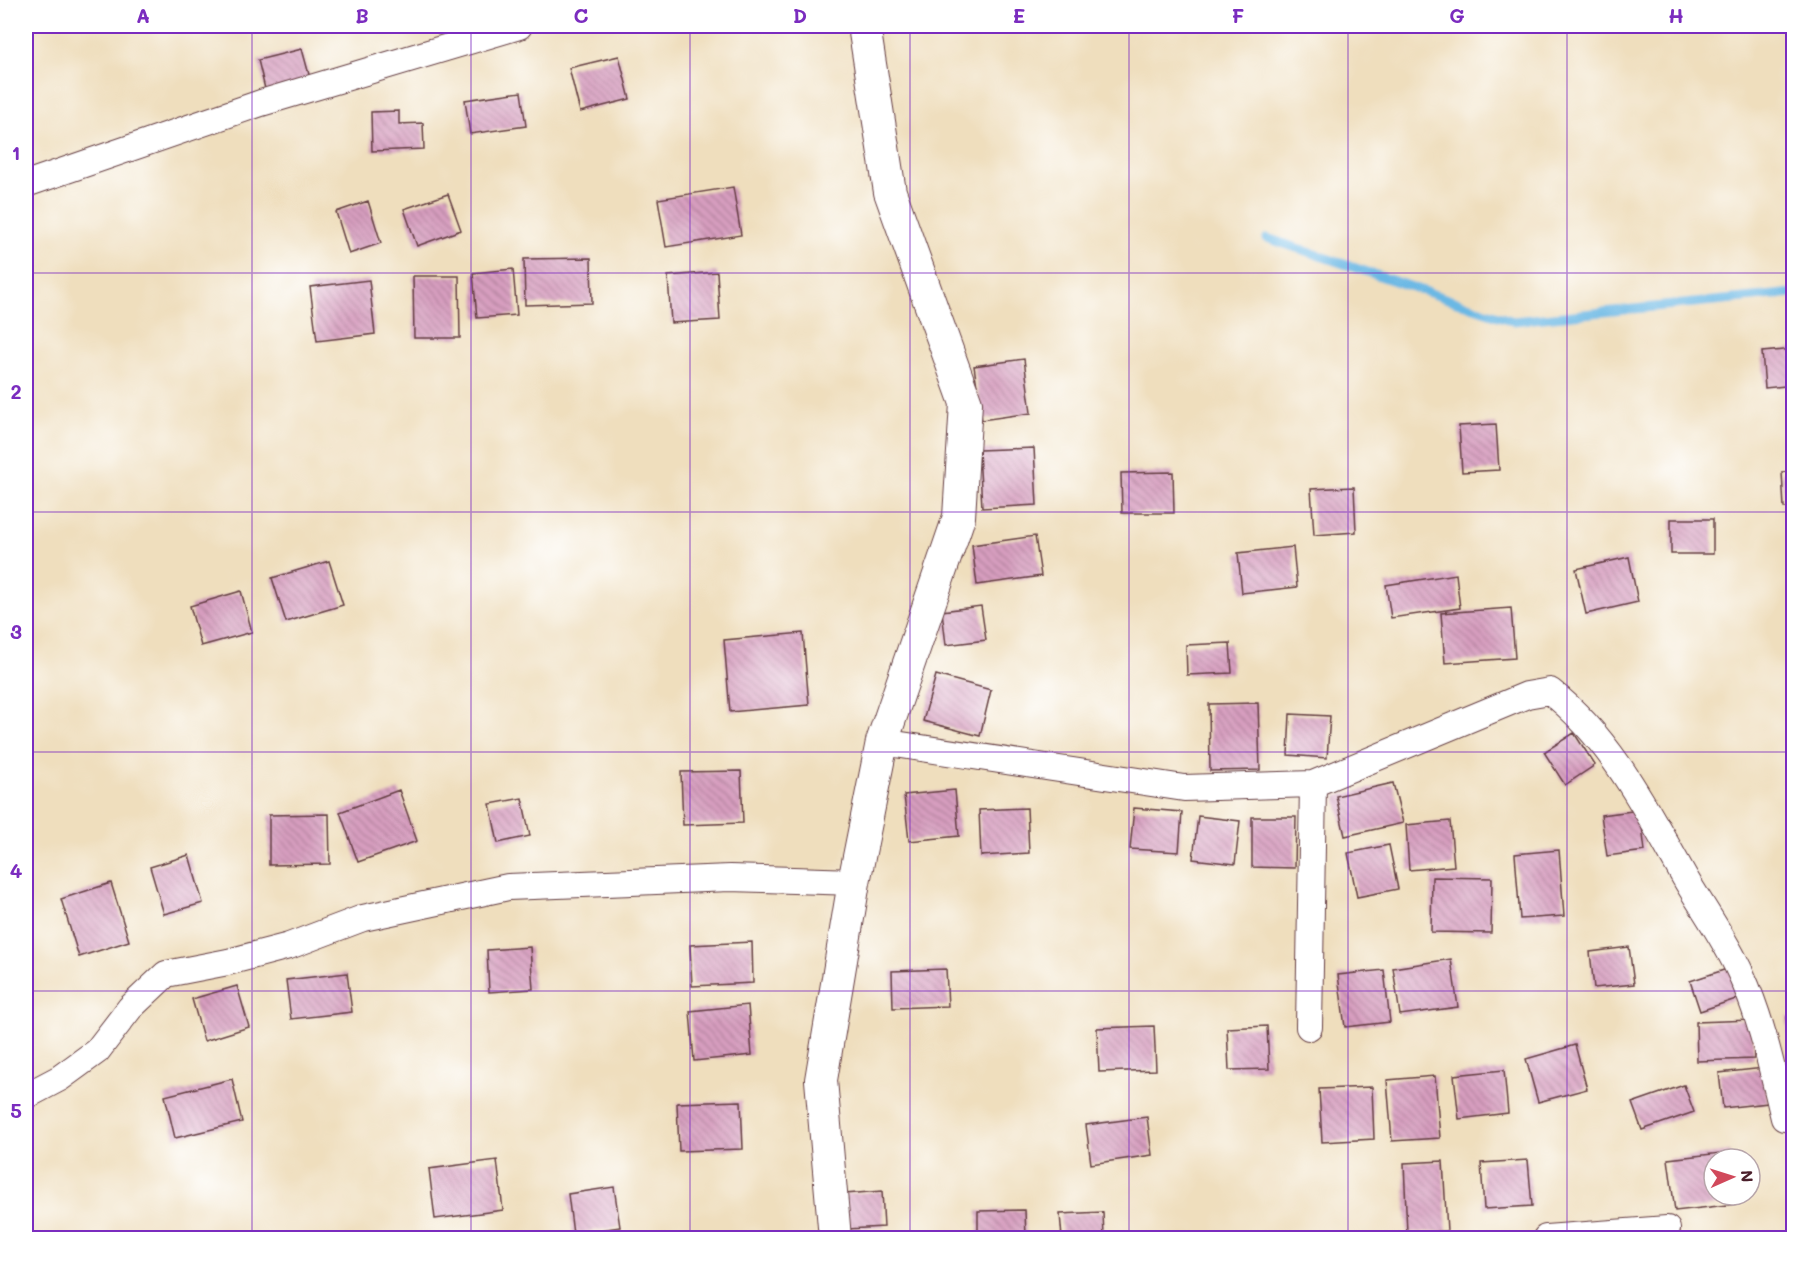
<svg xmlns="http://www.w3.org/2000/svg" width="1819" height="1264" font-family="Mali,sans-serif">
<defs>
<pattern id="building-back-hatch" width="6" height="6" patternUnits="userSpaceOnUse" patternTransform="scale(1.5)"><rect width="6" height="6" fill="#d79ebf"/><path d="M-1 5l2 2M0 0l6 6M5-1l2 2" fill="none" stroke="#b0809b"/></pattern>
</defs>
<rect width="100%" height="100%" fill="#fff"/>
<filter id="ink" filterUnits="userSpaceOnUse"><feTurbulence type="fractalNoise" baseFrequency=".0167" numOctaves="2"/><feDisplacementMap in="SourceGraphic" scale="12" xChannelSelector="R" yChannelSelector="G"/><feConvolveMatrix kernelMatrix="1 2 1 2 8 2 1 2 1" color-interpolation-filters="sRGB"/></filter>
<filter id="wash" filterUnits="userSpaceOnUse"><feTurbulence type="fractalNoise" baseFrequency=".008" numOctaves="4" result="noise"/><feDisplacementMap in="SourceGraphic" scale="24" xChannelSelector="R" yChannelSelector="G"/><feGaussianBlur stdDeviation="1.35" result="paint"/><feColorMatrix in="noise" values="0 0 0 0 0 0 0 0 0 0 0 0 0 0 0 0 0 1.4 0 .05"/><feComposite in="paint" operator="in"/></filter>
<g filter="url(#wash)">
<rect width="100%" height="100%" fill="#efdebd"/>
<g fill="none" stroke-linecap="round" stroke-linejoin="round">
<path stroke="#6ab8e4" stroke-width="9" d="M1267,238l246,83 281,-28"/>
</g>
<g id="blocks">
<path fill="url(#building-back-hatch)" d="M302,49l9,33 -45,11 -8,-33z
M619,56l11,43 -50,13 -11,-44z
M521,92l5,34 -56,8 -5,-34z
M399,111v13l24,-1 1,26 -52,2 -1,-39z
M733,187l8,48 -75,12 -8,-48z
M448,194l13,36 -44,16 -13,-37z
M368,201l13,42 -32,11 -13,-42z
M591,258l1,45 -67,2 -1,-46z
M513,269l4,46 -40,3 -4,-45z
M717,272l3,48 -49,3 -3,-47z
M413,276h46l1,62h-46z
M369,280l6,54 -58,7 -7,-54z
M1794,349v36l-29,3 -3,-36z
M1024,359l7,54 -49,7 -8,-54z
M1496,424l3,46 -37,2 -3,-46z
M1034,448l3,57 -55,3 -3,-58z
M1794,471v37h-10l-2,-36z
M1173,472l1,41h-52l-1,-40z
M1354,487l2,45 -42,3 -3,-46z
M1671,519h42v35h-42z
M1035,536l6,40 -64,9 -5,-40z
M1293,547l4,40 -55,6 -4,-40z
M1629,557l9,45 -52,12 -10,-45z
M329,561l14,44 -57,17 -14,-44z
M1456,574l4,34 -69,10 -5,-33z
M241,591l11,41 -51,14 -11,-40z
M981,606l5,34 -40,5 -4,-34z
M1511,608l4,50 -70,5 -4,-50z
M803,633l6,72 -79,7 -6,-72z
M1230,643l2,30 -45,2 -1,-30z
M936,675l55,15 -11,46 -57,-15z
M1258,703l2,67 -50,1 -1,-67z
M1290,714l40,2 -3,42 -39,-3z
M1574,733l21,32 -30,20 -21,-33z
M741,771l2,52 -60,2 -2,-53z
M1393,783l10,40 -58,13 -9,-40z
M399,790l18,51 -59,21 -18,-50z
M955,790l4,46 -50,5 -5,-46z
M522,798l8,38 -32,7 -8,-39z
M1027,808l2,45 -48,3 -2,-46z
M1134,808l48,4 -3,40 -49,-3z
M1640,810l5,41 -38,5 -6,-41z
M329,814l1,50 -61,1v-50z
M1198,816l42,5 -5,43 -42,-5z
M1252,817h44l-1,51 -43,-1z
M1450,821l4,45 -45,4 -3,-45z
M1389,845l9,44 -41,8 -9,-44z
M1559,850l5,66 -44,3 -5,-65z
M189,855l14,48 -39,11 -14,-47z
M1432,877l60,1 -1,55 -60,-1z
M111,883l18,58 -50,16 -18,-58z
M752,942l1,41 -61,3 -2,-41z
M530,947l3,42 -44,3 -2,-42z
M1629,947l5,37 -40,4 -4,-36z
M1451,959l7,48 -58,8 -7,-47z
M1730,968l9,30 -39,13 -10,-30z
M946,969l2,37 -55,2 -1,-37z
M1384,970l6,52 -45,5 -7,-52z
M347,973l5,39 -61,7 -5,-39z
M237,986l12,41 -45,14 -12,-42z
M748,1005l4,50 -58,6 -4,-50z
M1787,1017h7v58h-2z
M1752,1020l2,39 -57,2 -1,-39z
M1154,1026l2,44 -57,2 -2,-44z
M1267,1026l2,43 -40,1 -2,-42z
M1575,1045l12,44 -49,13 -12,-43z
M1764,1068l4,35 -45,5 -4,-35z
M1504,1070l4,43 -49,6 -5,-44z
M1435,1076l5,62 -48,3 -5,-61z
M232,1079l10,43 -67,16 -10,-42z
M1684,1085l10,27 -52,18 -10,-27z
M1372,1087l2,52 -52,3 -3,-53z
M741,1101l2,48 -64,2 -2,-48z
M1147,1117l5,38 -61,9 -5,-39z
M1730,1152l1,7h-17v36h21l1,9 -61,7 -7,-52z
M497,1160l6,50 -68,9 -6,-50z
M1528,1160l4,46 -48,3 -3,-46z
M1443,1161l4,70 -40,2 -3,-70z
M614,1187l6,40 -47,7 -5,-40z
M882,1191l2,36 -37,2 -2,-35z
M1025,1210l1,28h-48v-27z
M1103,1212l1,26h-42l-2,-24z"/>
</g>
</g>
<g filter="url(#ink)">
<use href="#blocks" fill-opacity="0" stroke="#633c41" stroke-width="1.5"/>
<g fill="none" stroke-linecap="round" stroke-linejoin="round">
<defs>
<path id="minor" d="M26,184l235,-81 258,-77
M882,742l302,46 129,-4 214,-89 23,-4c63,49 99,124 138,192 18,30 39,60 53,91 21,46 31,95 43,144
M1309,1027l4,-243
M26,1096l34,-18 37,-27 33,-43 36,-34 62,-12 61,-16 74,-28 145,-31 222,-9 124,4
M1546,1238l121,-9"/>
<path id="tertiary" d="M835,1238l-14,-158 33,-198 28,-140 77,-225 7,-114 -76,-211 -26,-166"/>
</defs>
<use href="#minor" stroke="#633c41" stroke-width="28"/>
<use href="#tertiary" stroke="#633c41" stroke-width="34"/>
<use href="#minor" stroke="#fff" stroke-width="26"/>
<use href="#tertiary" stroke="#fff" stroke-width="32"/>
</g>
</g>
<path fill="none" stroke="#7b2cbf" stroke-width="1.5" stroke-opacity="0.55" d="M252,26v1212M471,26v1212M690,26v1212M910,26v1212M1129,26v1212M1348,26v1212M1567,26v1212M26,273h1768M26,512h1768M26,752h1768M26,991h1768"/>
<rect width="1819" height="1264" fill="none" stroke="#fff" stroke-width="66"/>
<g transform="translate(1732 1177) rotate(87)"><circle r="28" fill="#ffffff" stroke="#b7a5aa" stroke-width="1.5"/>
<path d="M0-4.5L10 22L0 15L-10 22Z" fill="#d1495b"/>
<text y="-9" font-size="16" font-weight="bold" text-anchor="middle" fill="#4a1f2b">N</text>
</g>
<rect x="33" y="33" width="1753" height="1198" fill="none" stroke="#7b2cbf" stroke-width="2"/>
<g font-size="20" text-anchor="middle" font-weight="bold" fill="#7b2cbf">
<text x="143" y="23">A</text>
<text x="362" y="23">B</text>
<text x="581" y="23">C</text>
<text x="800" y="23">D</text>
<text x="1019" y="23">E</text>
<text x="1238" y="23">F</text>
<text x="1457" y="23">G</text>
<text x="1676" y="23">H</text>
<text x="16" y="160">1</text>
<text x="16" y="399">2</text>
<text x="16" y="639">3</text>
<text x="16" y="878">4</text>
<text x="16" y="1118">5</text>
</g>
</svg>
